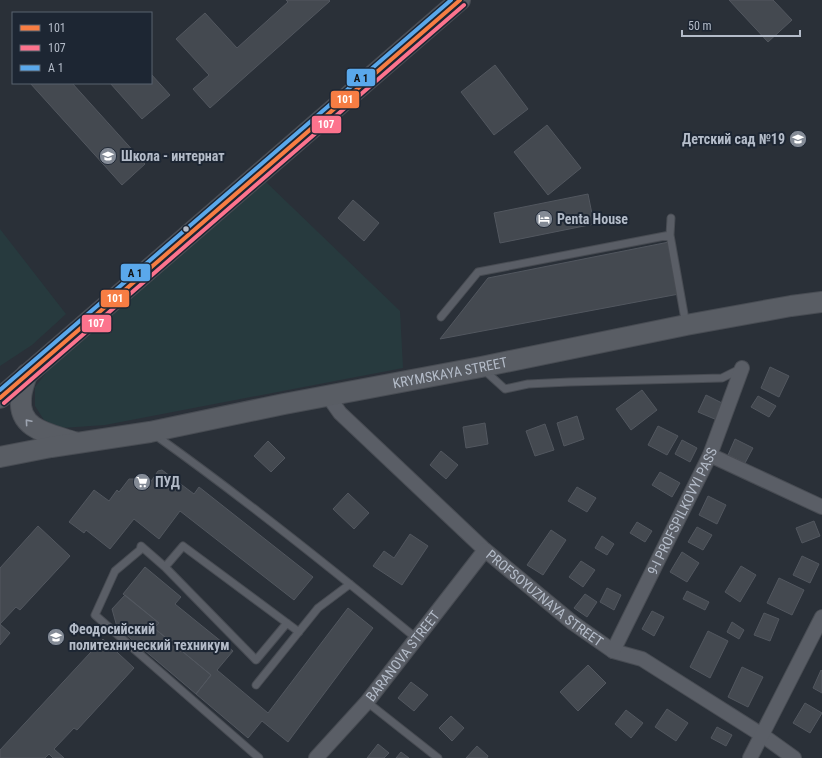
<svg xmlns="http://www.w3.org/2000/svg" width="822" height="758" font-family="'Roboto Condensed',sans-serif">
<rect width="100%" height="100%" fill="#2a3038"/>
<path fill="#273a3e" d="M266,182l134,129 3,57 -298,57 -43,3 -18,-8 -9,-14v-19l15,-19 31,-29z
M0,229l66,85 -34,31 -32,21z"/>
<path fill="#444950" stroke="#52575f" d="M286,0h43l1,1 -120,107 -17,-19 16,-14 -33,-36 29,-26 32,35 51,-46z
M729,0h44l19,20 -24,22z
M495,65l33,44 -34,26 -33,-43z
M151,74l19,21 -28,24 -32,-36h41z
M30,83h42l73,81 -23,21z
M547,125l34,43 -33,27 -34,-43z
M588,194l6,30 -94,19 -6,-30z
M353,200l26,23 -15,18 -26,-23z
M669,242l10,52 -239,45 48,-61z
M770,367l19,9 -10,21 -18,-9z
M642,390l15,20 -26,20 -15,-21z
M706,395l18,9 -7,16 -19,-8z
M758,396l18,10 -7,11 -18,-10z
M577,416l7,23 -20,7 -7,-23z
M485,423l3,21 -22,4 -3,-21z
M545,424l9,26 -19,6 -9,-25z
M658,426l20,10 -11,19 -19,-10z
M735,439l18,9 -8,15 -17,-8z
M682,440l15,8 -7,14 -15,-8z
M268,441l17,17 -14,14 -17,-16z
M441,451l17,14 -12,14 -16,-14z
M162,470l32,24 5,-7 114,90 -19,23 -114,-89 -21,28 -25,-20 -24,30 -24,-19 -2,3 -15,-11 25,-32 15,11 8,-11 2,2 10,-13h9l10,7 10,-15z
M660,472l20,11 -8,14 -20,-12z
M577,487l19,11 -9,14 -19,-11z
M348,493l21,20 -15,16 -21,-20z
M708,496l18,9 -9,19 -18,-9z
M814,521l6,15 -18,7 -6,-15z
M637,522l15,9 -7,11 -15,-9z
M38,526l32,30 -50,54 -4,-3 -16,17 10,9 -10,12v-77z
M697,527l15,8 -9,15 -15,-8z
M551,530l15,10 -23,35 -16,-10z
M410,534l18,12 -26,39 -29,-19 11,-15 10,7z
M602,536l12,8 -7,11 -12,-7z
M682,552l17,11 -12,19 -17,-10z
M802,556l17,8 -9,19 -17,-8z
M581,561l14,9 -12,17 -14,-10z
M741,566l15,9 -16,27 -15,-10z
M145,567l36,30 -6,7 58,47 -16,19 51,43 80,-105 25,20 -85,114 -26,-21 -14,17 -52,-44 15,-19 -57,-47 5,-5 -36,-29z
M779,578l25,12 -12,25 -25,-12z
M607,588l14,7 -7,15 -14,-8z
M687,591l22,11 -4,8 -22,-11z
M585,594l12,8 -10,15 -13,-9z
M125,595l34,28 -5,5 57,47 -15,19 -79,-67 -5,-18z
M652,611l12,6 -10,19 -12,-7z
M764,613l15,6 -9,22 -16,-6z
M732,622l12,8 -5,9 -12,-7z
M708,631l20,10 -18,37 -20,-11z
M103,639l31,29 -57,62 -3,-2 -20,21 10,9h-11l-4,-4 -4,4h-45v-8z
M588,665l18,18 -28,28 -18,-19z
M742,667l21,10 -15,30 -20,-10z
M821,670l1,1v22l-9,-5z
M411,682l17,13 -14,16 -16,-13z
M805,703l17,10 -12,20 -17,-10z
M667,709l21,14 -12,18 -21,-14z
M626,710l17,13 -12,15 -16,-14z
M451,716l13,12 -12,13 -13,-13z
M717,727l15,8 -6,11 -15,-8z
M378,744l11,9 -5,5h-17z
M477,746l11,10 -1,2h-21z
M401,752l8,6h-13z"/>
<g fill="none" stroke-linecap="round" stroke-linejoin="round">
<defs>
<path id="service" d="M670,235l1,-17
M441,317l37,-45 192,-37 16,90
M484,370l21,19 23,-5 41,-2 153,-4 18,-9
M155,435c90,64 176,133 261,203
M165,567l-24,-21 -1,4 -25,21 -20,44 164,143
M287,623l-31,37 -91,-93 18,-21 116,86
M256,685l62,-77 32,-24
M367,702l71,56"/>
<g id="minor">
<path id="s1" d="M328,396l12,17 145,137 88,73 40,28 29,8 120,76 32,23"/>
<path d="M710,455l112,52"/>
<path id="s2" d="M613,651l97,-196 32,-87"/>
<path id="s3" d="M316,758l51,-56 118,-152"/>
<path d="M750,758l72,-141"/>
</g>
<g id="secondary">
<path d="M27,374c-2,8 -6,16 -6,25 -3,31 30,35 53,43"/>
<path d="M0,398l460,-398"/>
<path id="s4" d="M0,457l51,-10 99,-15 134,-28 197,-37 205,-42 105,-19 31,-4"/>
</g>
</defs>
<use href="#service" stroke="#484c53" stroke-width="9"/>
<use href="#minor" stroke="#484c53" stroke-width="16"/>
<use href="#secondary" stroke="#484c53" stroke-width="22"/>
<use href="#service" stroke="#5a5e66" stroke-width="7"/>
<use href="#minor" stroke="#5a5e66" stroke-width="14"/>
<use href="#secondary" stroke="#595d64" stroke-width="20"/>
<defs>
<path id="bus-1" d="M0,398l460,-398"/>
<path id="bus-2" d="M4,403l460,-398"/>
<path id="bus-3" d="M0,390l451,-390"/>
</defs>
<use href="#bus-1" stroke="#1d2633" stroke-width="7"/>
<use href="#bus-2" stroke="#1d2633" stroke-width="7"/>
<use href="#bus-3" stroke="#1d2633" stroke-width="7"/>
<use href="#bus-1" stroke="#f77d43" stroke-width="4"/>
<use href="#bus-2" stroke="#fc738d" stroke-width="4"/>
<use href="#bus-3" stroke="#5aa8eb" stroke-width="4"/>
</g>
<defs><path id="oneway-chevron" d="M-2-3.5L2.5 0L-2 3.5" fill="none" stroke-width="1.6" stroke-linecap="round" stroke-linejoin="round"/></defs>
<use stroke="#9da4b0" href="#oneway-chevron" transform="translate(28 422) rotate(-131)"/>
<defs>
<symbol id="school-disc" viewBox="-11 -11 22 22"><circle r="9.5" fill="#848b96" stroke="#1d2633"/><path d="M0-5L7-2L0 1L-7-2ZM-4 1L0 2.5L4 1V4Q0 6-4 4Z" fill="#fff"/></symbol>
<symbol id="hotel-disc" viewBox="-11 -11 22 22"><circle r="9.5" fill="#848b96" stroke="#1d2633"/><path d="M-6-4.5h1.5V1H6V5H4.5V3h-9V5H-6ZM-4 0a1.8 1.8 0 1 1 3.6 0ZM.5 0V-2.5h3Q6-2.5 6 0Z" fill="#fff"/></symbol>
<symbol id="supermarket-disc" viewBox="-11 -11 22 22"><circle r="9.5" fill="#848b96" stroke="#1d2633"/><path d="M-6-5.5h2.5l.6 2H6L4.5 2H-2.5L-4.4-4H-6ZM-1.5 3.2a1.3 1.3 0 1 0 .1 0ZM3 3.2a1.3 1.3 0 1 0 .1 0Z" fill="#fff"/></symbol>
<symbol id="university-disc" viewBox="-11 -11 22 22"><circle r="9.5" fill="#848b96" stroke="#1d2633"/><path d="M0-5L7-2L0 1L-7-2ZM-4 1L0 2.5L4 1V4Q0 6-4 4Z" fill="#fff"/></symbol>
</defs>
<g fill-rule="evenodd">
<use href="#school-disc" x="788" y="129" width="20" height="20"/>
<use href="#school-disc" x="98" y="146" width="20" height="20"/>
<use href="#hotel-disc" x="534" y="209" width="20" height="20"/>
<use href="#supermarket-disc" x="132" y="472" width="20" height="20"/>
<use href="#university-disc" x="46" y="627" width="20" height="20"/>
</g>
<circle fill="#b4bcc9" stroke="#1d2633" stroke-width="1.5" cx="186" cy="229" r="3.5"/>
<g text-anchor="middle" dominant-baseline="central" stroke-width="4" stroke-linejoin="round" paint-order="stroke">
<g font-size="14" font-weight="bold" fill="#b4bcc9" stroke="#1d2633" text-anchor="start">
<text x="785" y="139" text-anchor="end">Детский сад №19</text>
<text x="121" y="156">Школа - интернат</text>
<text x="557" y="219">Penta House</text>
<text x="155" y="482">ПУД</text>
<text x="69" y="629">Феодосийский<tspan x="69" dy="16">политехнический техникум</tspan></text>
</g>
<g font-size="14" fill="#b4bcc9" stroke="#1d2633">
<text stroke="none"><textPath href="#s4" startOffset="458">KRYMSKAYA STREET</textPath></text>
<text stroke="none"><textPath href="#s2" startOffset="156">9-I PROFSPILKOVYI PASS</textPath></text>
<text stroke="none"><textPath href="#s1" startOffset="297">PROFSOYUZNAYA STREET</textPath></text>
<text stroke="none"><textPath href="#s3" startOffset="134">BARANOVA STREET</textPath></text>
</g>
</g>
<g stroke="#1d2633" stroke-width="1.5">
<rect x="346" y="68" width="30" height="19" rx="4" fill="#5aa8eb"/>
<rect x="330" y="90" width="30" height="19" rx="4" fill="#f77d43"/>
<rect x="311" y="115" width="31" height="19" rx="4" fill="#fc738d"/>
<rect x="120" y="263" width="31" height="19" rx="4" fill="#5aa8eb"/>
<rect x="100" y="289" width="30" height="19" rx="4" fill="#f77d43"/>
<rect x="81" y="314" width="31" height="19" rx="4" fill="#fc738d"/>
</g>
<g font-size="11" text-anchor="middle" font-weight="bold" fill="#fff">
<text x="345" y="103">101</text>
<text x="326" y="128">107</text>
<text x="115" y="302">101</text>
<text x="96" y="327">107</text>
</g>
<g font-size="11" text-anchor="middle" font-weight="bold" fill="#111">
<text x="361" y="82">A 1</text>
<text x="135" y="277">A 1</text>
</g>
<rect x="12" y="12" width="140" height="72" fill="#1d2633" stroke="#59626f"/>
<rect x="20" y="25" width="20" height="6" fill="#f77d43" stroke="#59626f"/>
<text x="48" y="32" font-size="12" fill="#b4bcc9">101</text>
<rect x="20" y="45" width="20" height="6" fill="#fc738d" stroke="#59626f"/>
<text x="48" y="52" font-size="12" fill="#b4bcc9">107</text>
<rect x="20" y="65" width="20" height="6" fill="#5aa8eb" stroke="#59626f"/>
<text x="48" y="72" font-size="12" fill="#b4bcc9">A 1</text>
<path d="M682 30v6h118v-6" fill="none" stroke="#b4bcc9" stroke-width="2"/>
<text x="688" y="30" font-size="12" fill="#b4bcc9" stroke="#1d2633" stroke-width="3" paint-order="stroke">50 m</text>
</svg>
